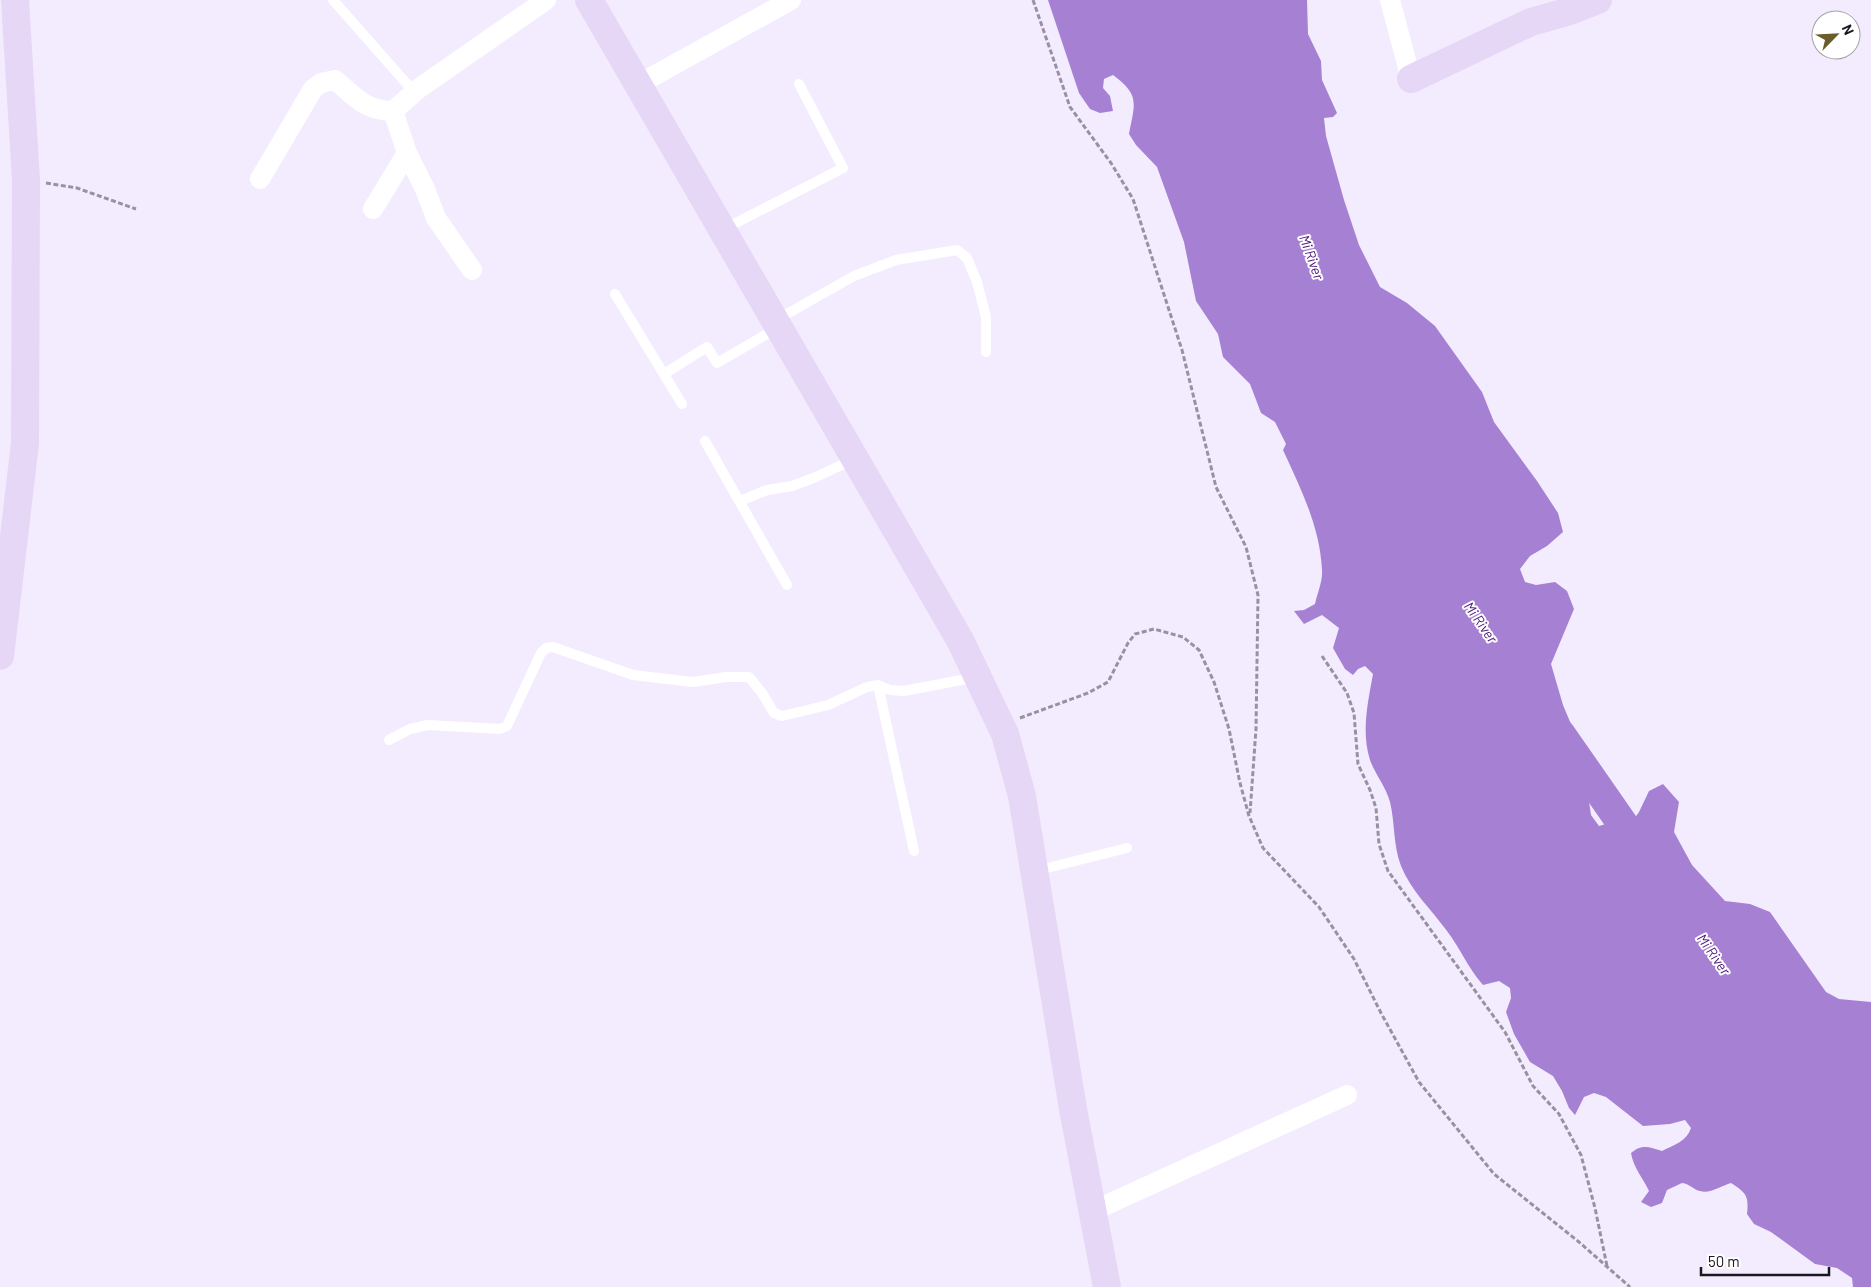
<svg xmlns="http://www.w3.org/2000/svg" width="1871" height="1287" font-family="Barlow,sans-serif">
<rect width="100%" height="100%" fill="#f3ecfe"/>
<path fill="#a680d3" d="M1048,0h259l1,34 13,27 1,19 15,33 -4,4 -9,1 2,18 18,64 15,45 21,42 27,16 28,23 47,66 12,30 43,59 21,32 5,19 -16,14 -17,10 -10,13 5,13 11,3 19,-3 12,9 7,18 -23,55 12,41 18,43 10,67 8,11 17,-5 13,5 10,-14 10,-21 14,-7 16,18 -5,30 18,33 33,36 25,3 20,8 56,80 13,7 32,3v285h-18l-1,-9 -15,-10 -22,-4 -44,-32 -17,-8 -7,-10c2,-19 -1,-21 -16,-31 -10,3 -21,11 -31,8 -6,-1 -10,-7 -18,-8l-15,7 -5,13 -11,4 -10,-5 8,-11c-6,-13 -16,-24 -18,-38 11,-9 18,-6 31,-2 12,-6 25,-10 29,-23l-6,-8 -15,4 -27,2 -37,-29 -12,-4 -10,4 -9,18 -6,-7 -7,-17 -9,-15 -23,-14 -16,-28 -8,-22 5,-14 -1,-10 -11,-7 -16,4c-15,-17 -23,-37 -36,-54 -16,-22 -36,-40 -46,-65 -8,-21 -6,-44 -11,-64 -4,-15 -15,-28 -20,-42 -9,-28 -2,-58 3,-86l-8,-8 -7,3 -5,6 -8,-6 -12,-21 6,-20 -17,-13 -18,9 -10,-13 10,-1 11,-6c2,-10 8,-23 7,-34 -2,-43 -21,-81 -39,-120l3,-6 -11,-22 -14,-9 -11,-29 -27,-27 -5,-23 -22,-33 -12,-59 -27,-75 -21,-22 -7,-11c6,-31 11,-39 -16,-59l-9,4 -1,9 7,8 3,15 -13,2 -10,-4 -11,-16z"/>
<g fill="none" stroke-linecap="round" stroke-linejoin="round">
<path stroke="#a680d3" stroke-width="31" d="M1560,734l87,125"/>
<path stroke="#9892a0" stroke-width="3" stroke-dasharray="5 2.5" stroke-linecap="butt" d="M1033,0l37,107 41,56 22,36 49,151 34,137 30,60 12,48 -2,134 -6,84
M46,183l31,5 59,21
M1322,656l25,37 7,20 4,51 12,26 6,18 3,36 9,27 117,161 28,54 26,28 22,41 14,53 12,58
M1020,718l68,-25 20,-11 20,-39 7,-9 19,-5 29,8 16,13 15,32 15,47 11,54 9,33 14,32 56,59 35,52 27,54 38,69 75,92 85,68 51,45"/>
<path stroke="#fff" stroke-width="10" d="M333,0l81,92
M724,229l119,-61 -44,-84
M615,294l67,110
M776,320l78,-44 42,-16 61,-10 10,8 10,24 9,35v35
M664,374l43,-27 10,16 62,-36
M705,441l82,144
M740,501l27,-11 25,-4 24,-9 38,-18
M878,685l36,166
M389,740l21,-11 18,-4 72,4 7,-3 34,-73 5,-5 7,-1 80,28 60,7 33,-5h23l13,16 12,20 8,3 46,-11 39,-18 11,-2 12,5 14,1 73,-14
M1035,871l92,-23"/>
<path stroke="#fff" stroke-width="20" d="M1390,0l21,79
M639,84l152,-84
M393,111l25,-22 128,-89
M260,179l53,-90 8,-6 14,-3c22,18 29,30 58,31l14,42 18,36 11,29 36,52
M373,209l34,-56
M1093,1211l254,-116"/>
<path stroke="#e6d7f6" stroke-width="28" d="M589,0l371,640 45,94 17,62 51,313 34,178
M1411,79l120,-57 39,-11 28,-11
M0,656l25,-213 1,-263 -11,-180"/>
</g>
<g text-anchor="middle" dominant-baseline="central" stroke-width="4" stroke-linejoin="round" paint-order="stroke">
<g font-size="14" font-style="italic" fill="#4c1478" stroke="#fff">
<text transform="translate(1312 257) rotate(70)">Mi River</text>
<text transform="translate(1481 622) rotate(55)">Mi River</text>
<text transform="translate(1714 954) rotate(55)">Mi River</text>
</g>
</g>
<g transform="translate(1836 35) rotate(66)"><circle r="24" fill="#ffffff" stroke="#a3a2a5"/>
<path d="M0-4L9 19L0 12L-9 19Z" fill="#6b5d2a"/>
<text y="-8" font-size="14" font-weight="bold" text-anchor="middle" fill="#1a171e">N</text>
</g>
<path d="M1701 1267v8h128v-8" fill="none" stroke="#1a171e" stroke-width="2.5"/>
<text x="1708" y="1267" font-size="15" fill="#1a171e" stroke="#ffffff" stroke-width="4" paint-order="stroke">50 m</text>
</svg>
